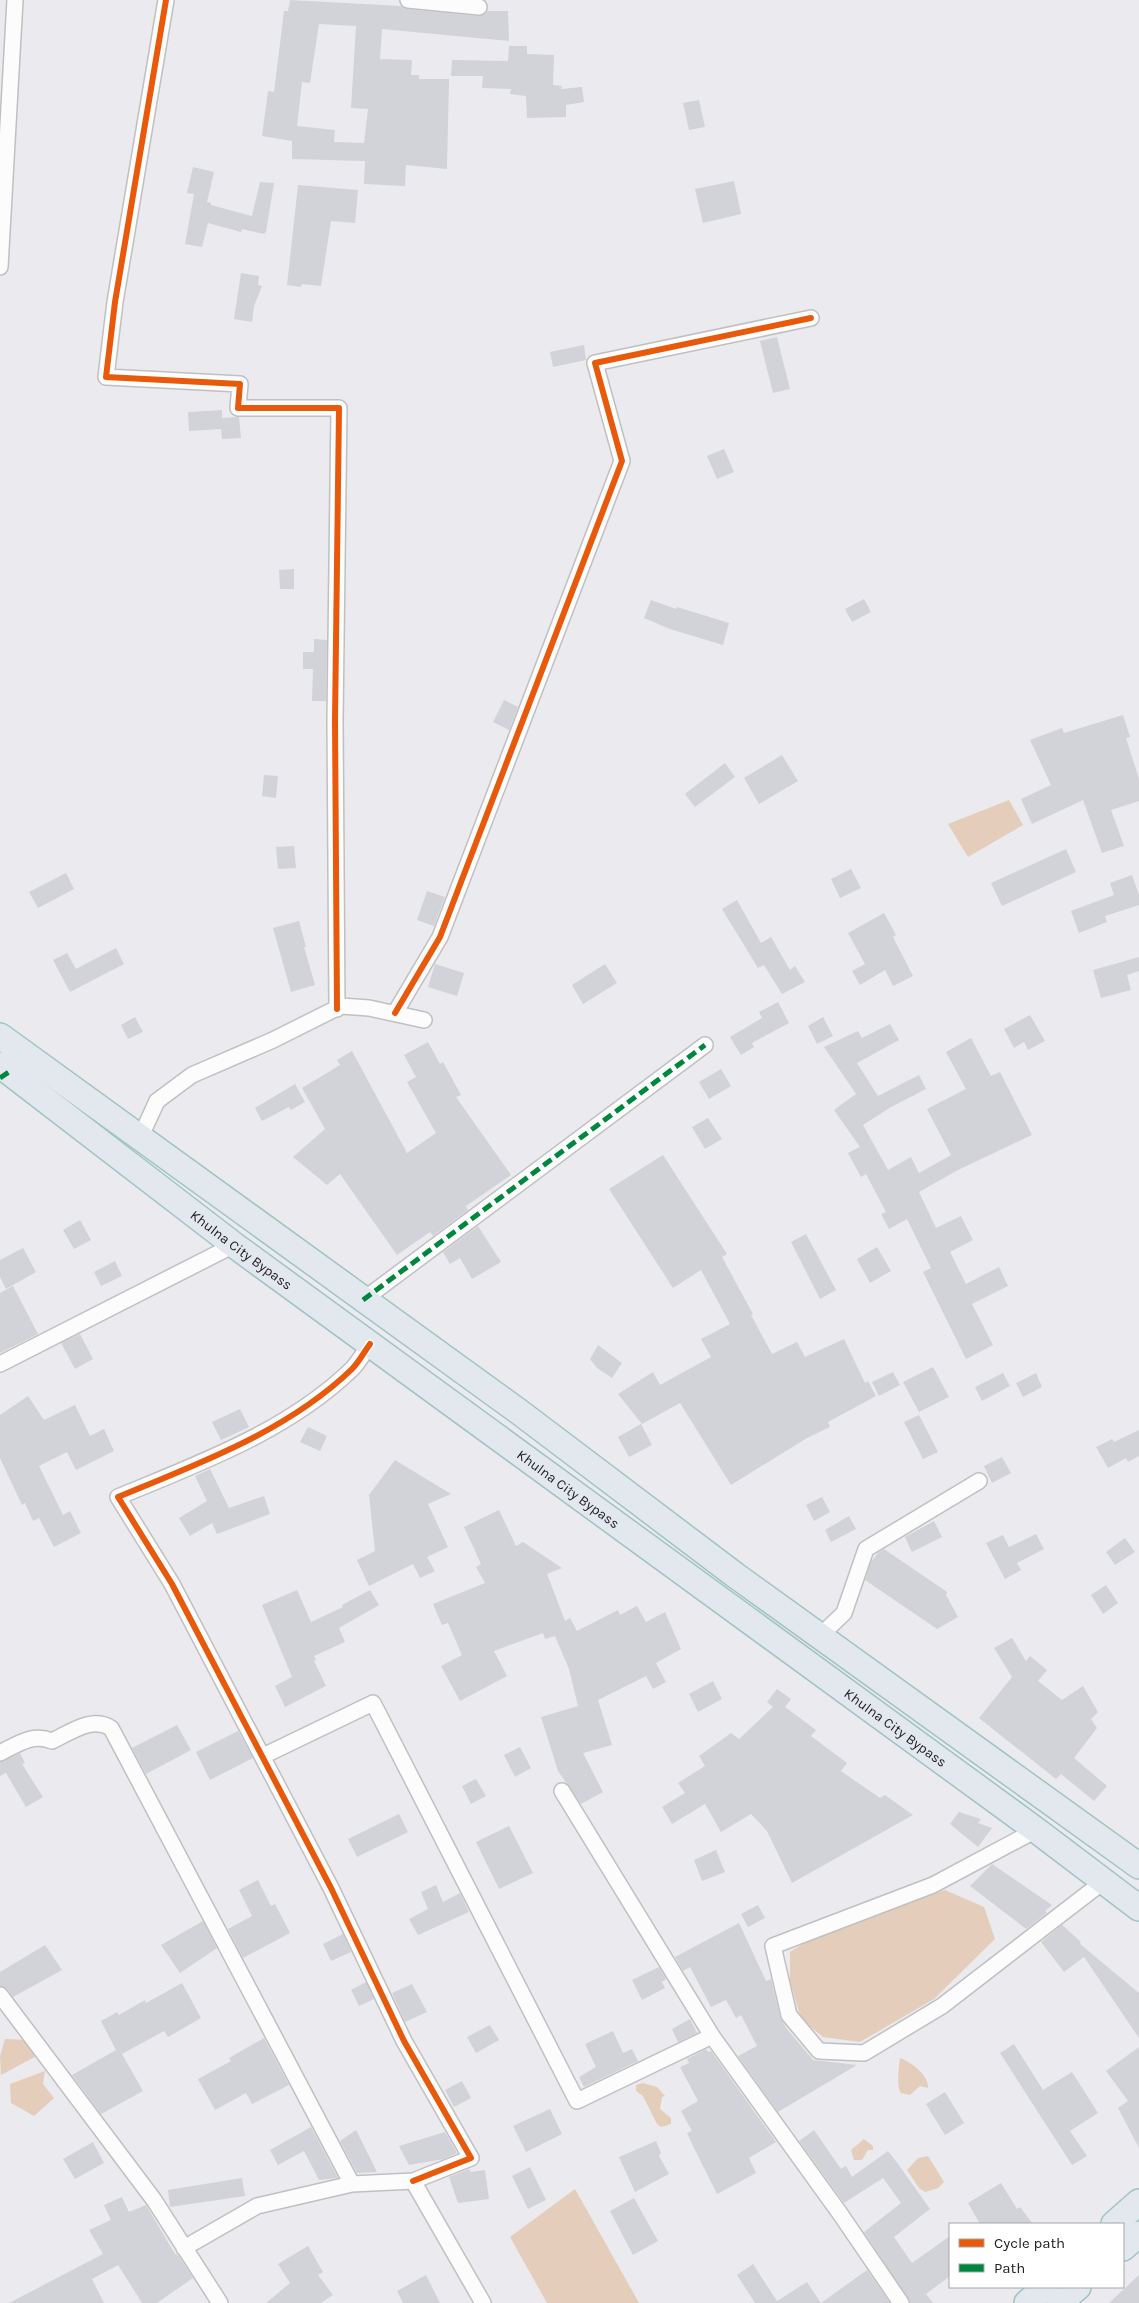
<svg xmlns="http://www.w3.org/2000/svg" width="1139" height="2303" font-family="Karla,sans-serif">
<rect width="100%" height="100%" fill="#eaeaef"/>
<path fill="#e4cebb" d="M1009,800l14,25 -55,32 -20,-33z
M945,1890l39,17 11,32 -61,60 -74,43 -37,-5 -22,-18 -11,-38v-29l21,-13z
M5,2039l25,1 10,14 -39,21 -1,-19z
M900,2058c11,4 29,17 28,30l-8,-2 -10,9 -9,-2c-5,-7 -2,-27 -1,-35z
M45,2071l-2,13 11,14 -20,18 -23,-13 -1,-19z
M643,2083l14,4 8,9 -3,1 -2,12 11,9v6l-10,3 -4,-3 -14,-28 -7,-5v-6z
M864,2139l9,7v4h-5l-6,10h-8l-3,-10z
M928,2156l16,26 -6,6 -13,4 -6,-4 -12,-18 11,-12z
M575,2189l59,105 5,9h-92l-37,-66z"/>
<path fill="#d2d3d8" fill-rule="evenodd" d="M290,0l111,6 6,3 71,7 9,-5h21l1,30 -127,-12 -2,30 32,1 -1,15h8v4h30l-2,90 -41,-4 -1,21 -41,-2 1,-23 -73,-2v-18l-30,-5 6,-45 6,1 10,-81h4zM319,24l37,2 -5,82 17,1 -4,34 -30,-1 1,-12 -38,-4 5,-44 8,1z
M509,46h18v8l27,1 -1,30 9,1 -1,3 21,-2 2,15 -18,3v12l-39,1 -1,-22 -16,-2 1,-5 -29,-1 1,-12h-32l1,-16 56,1z
M699,100l6,27 -16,3 -6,-27z
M193,167l21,5 -7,30 4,1v2l41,11 8,-34 14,1 -8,49 -2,2 -22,-5 -1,3 -33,-9 -6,24 -17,-3 9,-50 -7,-1z
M734,181l7,33 -38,9 -8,-34z
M298,185l60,5 -3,33 -24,-2 -10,65 -19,-2 -1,3 -14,-2z
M241,273l18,3 -1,9 4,1 -8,20 -2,16 -18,-3z
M777,337l13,52 -17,4 -13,-52z
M584,345l2,15 -33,7 -3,-15z
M222,410v8l17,-1 2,21 -19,1 -1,-10 -32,2 -1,-19z
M724,449l10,23 -17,7 -10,-23z
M294,569v20h-14l-1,-19z
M864,599l7,13 -19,10 -7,-13z
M651,600l25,9 1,-2 52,16 -6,22 -53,-16 -26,-11z
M314,639l13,1 -1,61h-14l1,-32h-10v-17h11z
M504,700l14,7 -9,23 -16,-8z
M1123,715l7,22 -4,1 13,41v22l-28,9 13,36 -22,7 -19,-53 -51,24 -11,-25 30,-14 -21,-45 32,-12 2,5z
M782,755l16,26 -39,23 -15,-26z
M725,763l10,14 -40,30 -10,-13z
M264,775l14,1 -2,22 -14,-2z
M294,846l2,22 -18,1 -2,-22z
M1066,849l10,23 -74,34 -11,-23z
M851,869l10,19 -21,10 -9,-19z
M66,873l8,16 -36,19 -9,-16z
M1132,875l7,20v10l-34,11 2,6 -28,11 -8,-22 43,-16 -4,-12z
M427,891l18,6 -11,29 -17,-6z
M737,900l24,43 10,-6 19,33 5,-4 10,16 -23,12 -18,-29 -6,3 -36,-59z
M884,913l12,22 -3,2 20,39 -20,10 -8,-16 -25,15 -8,-14 13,-7 -17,-31z
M299,921l7,26h-2l11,38 -24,7 -18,-64z
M116,948l8,16 -54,28 -17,-32 14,-7 9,16z
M1139,957v14l-12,4 4,15 -30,8 -8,-28z
M435,964l29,9 -7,23 -29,-9z
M605,964l12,19 -34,21 -11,-19z
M778,1002l11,21 -37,20 2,4 -13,8 -11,-18 32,-19 -3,-6z
M1030,1015l15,26 -17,9 -4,-8 -10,6 -10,-19z
M135,1017l8,15 -15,7 -7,-14z
M823,1017l10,19 -16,8 -9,-18z
M890,1024l9,16 -42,23 21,33 41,-21 7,14 -35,18 -28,18 25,45 23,-13 8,16 32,-18 -24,-46 39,-20 -20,-37 25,-14 20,38 9,-4 32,63 -74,35 -39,22 17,36 25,-12 12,24 -23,12 16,32 33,-17 9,19 -36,18 21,41 -27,14 -43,-87 8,-4 -24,-49 -18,10 -8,-15 5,-2 -20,-38 -5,3 -13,-24 12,-6 -26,-37 22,-16 -32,-47 34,-16 4,7z
M428,1042l12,22 3,-2 18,33 -5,2 55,78 -45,31 2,4 -35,26 -3,-4 -33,23 -57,-81 -13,11 -34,-28 32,-28 -23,-41 38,-23 -3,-5 15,-9 55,102 29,-20 -29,-51 9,-5 -12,-22z
M721,1069l10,17 -22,13 -10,-17z
M295,1084l10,18 -14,8 -2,-3 -27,14 -7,-13z
M708,1118l14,21 -17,10 -13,-22z
M663,1155l64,99 -5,3 31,57 -2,1 21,39 25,-12 8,15 39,-18 21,44 3,-2 8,15 -48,26 2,5 -23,11 -76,47 -51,-82 -38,21 -24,-30 35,-22 7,13 51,-28 -10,-18 29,-15 -29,-54 -28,18 -64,-99z
M80,1220l11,20 -17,9 -11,-19z
M478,1226l23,36 -29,17 -12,-21 -10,6 -7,-12z
M806,1234l30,56 -16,9 -29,-57z
M877,1247l14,24 -21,12 -13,-24z
M23,1248l13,24 -30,17 -6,-12v-17z
M115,1261l7,15 -21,10 -7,-14z
M13,1286l25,48 -38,19v-60z
M80,1334l13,25 -18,10 -14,-26z
M598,1345l24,18 -10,15 -15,-10 -7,-9z
M933,1367l16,30 -30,15 -16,-30z
M893,1372l7,13 -21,11 -7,-14z
M1003,1373l7,13 -28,15 -7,-14z
M1036,1373l6,14 -19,10 -7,-14z
M28,1396l16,24 31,-15 15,31 14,-7 10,22 -38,19 -9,-18 -28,14 24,49 7,-4 11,22 -27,14 -15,-29 -6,3 -8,-18 -3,2 -22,-47v-43z
M240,1409l9,18 -28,13 -9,-18z
M919,1415l19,37 -15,7 -19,-37z
M641,1424l11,21 -23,12 -11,-20z
M308,1427l19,9 -7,15 -20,-9z
M1139,1430v26l-11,6 -2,-4 -18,10 -12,-21 16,-8 2,3z
M1002,1457l9,16 -19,10 -8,-17z
M395,1460l56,34 -23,10 20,43 -21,10 8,14 -15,7 -7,-14 -44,22 -12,-26 18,-9 -6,-56z
M210,1469l19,39 35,-12 6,18 -53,20 -5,-11 -22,13 -11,-18 28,-17 -12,-25z
M822,1497l8,15 -16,9 -8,-16z
M499,1510l17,36 7,-4 39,26 -15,6 18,47 5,-3 7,13 41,-21 2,5 17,-9 9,16 19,-10 16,37 -25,14 10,19 -13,7 -7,-13 -48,24 14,45 -29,8 20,39 -22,12 -23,-33 -17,-54 37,-11 -9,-37 -14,-33 -10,3 -2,-6 -49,18 13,25 -47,25 -19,-35 21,-11 -14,-32 -6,2 -9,-21 52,-21 -9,-16 5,-3 -17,-37z
M849,1516l7,13 -25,13 -6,-12z
M934,1521l8,16 -30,15 -7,-15z
M1036,1534l8,15 -27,14 4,7 -16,9 -19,-36 17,-8 6,12z
M1125,1538l10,14 -20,13 -9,-13z
M884,1549l63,43 -1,3 12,22 -21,12 -72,-49 6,-18 7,-9z
M1106,1585l12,18 -15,11 -12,-19z
M297,1590l14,32 32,-15 -1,-2 28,-15 9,15 -40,23 6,14 -31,14 2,4 -2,1 12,25 -41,21 -10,-21 17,-9 -30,-72z
M1012,1638l14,23 4,-5 17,14 -9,11 24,19 21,-14 15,26 -7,7 6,9 -23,30 33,28 -13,15 -33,-27 -5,5 -77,-61 33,-41 -18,-29z
M713,1681l9,18 -24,13 -9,-18z
M777,1689l14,10 -6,8 31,23 -5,6 36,27 -6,8 39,27 5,-3 28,20 -121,68 -25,-52 -16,-17 -30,18 -16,-28 -33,20 -10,-17 23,-14 -7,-10 27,-17 -6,-10 32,-23 8,6 34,-32 -6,-5z
M177,1725l14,25 -45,24 -14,-26z
M238,1731l15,27 -43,22 -14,-28z
M520,1747l11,21 -16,9 -11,-22z
M20,1753l5,10 -3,1 21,33 -17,10 -20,-34 -6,3v-14z
M476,1779l10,17 -15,8 -9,-18z
M959,1812l22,7 -3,4 14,5 -14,19 -28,-23z
M399,1814l9,18 -51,25 -9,-18z
M509,1826l24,47 -34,16 -23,-47z
M716,1850l9,22 -23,9 -8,-21z
M992,1864l60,41 -7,6 2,2 -21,16 -56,-43z
M258,1880l13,26 4,-2 15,29 -47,25 -15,-29 24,-13 -13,-26z
M436,1885l7,17 17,-9 9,19 -51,23 -9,-16 19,-10 -7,-17z
M758,1905l7,13 -17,9 -7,-13z
M203,1921l14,27 -37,25 -19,-28z
M739,1923l27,58 5,-2 9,38 7,12 26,31 44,5 -79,47 -40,-56 19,-10 -16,-31 -5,3 -10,-18 -15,7 -21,-40 -7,4 -8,-14z
M1062,1925l19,17 -1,2 59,49v45l-55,-81 -20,15 -23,-30z
M343,1934l8,18 -20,9 -8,-17z
M45,1945l17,25 -49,27 -6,-8 -7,-3v-14z
M659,1967l7,12 -4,3 3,6 -23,12 -10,-20z
M366,1982l8,17 -15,7 -8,-16z
M182,1983l19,35 -33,19 -4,-6 -42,23 21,37 -42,23 -29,-39 44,-25 -15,-29 16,-9 2,3 26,-15 1,3z
M412,1984l15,28 -22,10 -13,-29z
M690,2019l7,14 -19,9 -6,-13z
M490,2025l9,15 -23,13 -9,-16z
M613,2031l10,22 9,-4 6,12 -54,26 -5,-10 17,-10 -11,-23z
M264,2038l25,47 -37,19 -6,-11 -31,17 -17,-31 33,-18 -2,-3z
M1014,2044l29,46 29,-18 26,41 -28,18 17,25 -15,9 -72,-112z
M1139,2047v101l-21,-40 10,-7 -22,-30z
M706,2049l2,3 3,-1 65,91 -27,16 7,15 -39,21 -23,-46 -7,-15 5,-2 -11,-20 17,-10 -18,-34 9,-4 -2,-4z
M462,2081l9,17 -17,9 -9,-17z
M945,2092l19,31 -19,12 -19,-31z
M550,2109l12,25 -36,18 -13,-26z
M311,2127l27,51 -19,2 -15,-29 -26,14 -8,-15z
M356,2130l21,42 -20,1 -17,-32z
M814,2130l27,39 5,-3 6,11 36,-26 10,13 32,45 -36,28 18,26 38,-27v40l-24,18 7,9h-23l-46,-71 37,-29 -18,-25 -39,25 -45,-62z
M445,2132l12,21 -13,6 -35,6 -10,-19z
M656,2141l5,12 -2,3 10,18 -34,18 -16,-35z
M93,2142l11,21 -29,16 -12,-20z
M530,2167l16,33 -18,9 -16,-33z
M469,2169l2,3 14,-2 4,29 -31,4 -9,-26z
M242,2178l3,18 -75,11 -2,-17z
M1001,2183l16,26 3,-2 13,17h-53l-12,-21z
M122,2197l7,15 17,-7 29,49 3,1 15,23 -36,25h-15l-24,-38 -26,14 12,24h-95l94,-49 -14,-24 22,-10 -7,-15z
M634,2198l24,43 -25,14 -23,-44z
M308,2246l15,26 -5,3 15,20 -12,8h-55l24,-20 -12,-19z
M753,2264l24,37 30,-19 14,21 46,-33 23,33h-135l-18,-28z
M426,2275l14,28h-37l-6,-12z
M1139,2275v28h-30z"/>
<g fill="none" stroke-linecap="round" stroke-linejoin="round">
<defs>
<path id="minor" d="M166,0l-51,302 -9,75 134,7 -2,24h101l-4,312 2,289
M408,0l71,7
M0,267l15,-267
M395,1013l45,-76 182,-476 -27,-98 216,-45
M140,1138l17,-37 35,-26 81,-35 68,-34 28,2 55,12
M363,1300l342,-255
M370,1344c-6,8 -11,18 -18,25 -64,62 -152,94 -234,128l54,87 159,304 73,153 67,117 -58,23
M0,1364l234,-119
M821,1635l23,-22 22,-64 113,-68
M0,1753c18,-9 32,-20 52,-12 19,-9 40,-25 59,-13l241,456
M263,1756l110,-53 204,398 135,-65 129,179 60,88
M562,1791l150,245
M1036,1830l-103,55 -160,61 16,69 30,36 45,2 78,-47 162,-125
M0,1995l154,205 66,103
M184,2248l73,-42 95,-22 61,-3 70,122"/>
<g id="trunk">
<path d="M0,1036l518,375 217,164 404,291"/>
<path id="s1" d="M0,1065l234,180 802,585 103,78"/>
<path d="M1114,2224l25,-22"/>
<path d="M1123,2248l16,-14"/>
<path d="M1027,2303l18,-16"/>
<path d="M1059,2303l19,-16"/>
</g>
</defs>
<use href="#minor" stroke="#c0c0c2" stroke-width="18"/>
<use href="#trunk" stroke="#9ec4c2" stroke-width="28"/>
<use href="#minor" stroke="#fcfcfd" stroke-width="15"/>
<use href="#trunk" stroke="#e3e8ef" stroke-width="25"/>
<path stroke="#00873e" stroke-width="5" stroke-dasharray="10 5" stroke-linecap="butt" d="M0,1078l9,-6
M363,1300l342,-255"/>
<defs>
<path id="cycleway" d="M166,0l-51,302 -9,75 134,7 -2,24h101l-4,312 2,289
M395,1013l45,-76 182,-476 -27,-98 216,-45
M370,1344c-6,8 -11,18 -18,25 -64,62 -152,94 -234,128l54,87 159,304 73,153 67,117 -58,23"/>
</defs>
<use href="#cycleway" stroke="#fff" stroke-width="9"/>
<use href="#cycleway" stroke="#e8590c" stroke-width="6"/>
</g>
<g text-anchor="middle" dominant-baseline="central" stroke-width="4" stroke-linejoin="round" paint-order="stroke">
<g font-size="14" fill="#212121" stroke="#fff">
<text stroke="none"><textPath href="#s1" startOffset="304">Khulna City Bypass</textPath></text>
<text stroke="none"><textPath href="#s1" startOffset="709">Khulna City Bypass</textPath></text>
<text stroke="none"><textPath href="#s1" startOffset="1114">Khulna City Bypass</textPath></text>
</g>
</g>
<rect x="949" y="2223" width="175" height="65" fill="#ffffff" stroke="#a6a6a6"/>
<rect x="959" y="2239" width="25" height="8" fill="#e8590c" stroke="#a6a6a6"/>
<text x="994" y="2248" font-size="15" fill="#212121">Cycle path</text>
<rect x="959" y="2264" width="25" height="8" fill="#00873e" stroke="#a6a6a6"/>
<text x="994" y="2273" font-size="15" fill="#212121">Path</text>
</svg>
